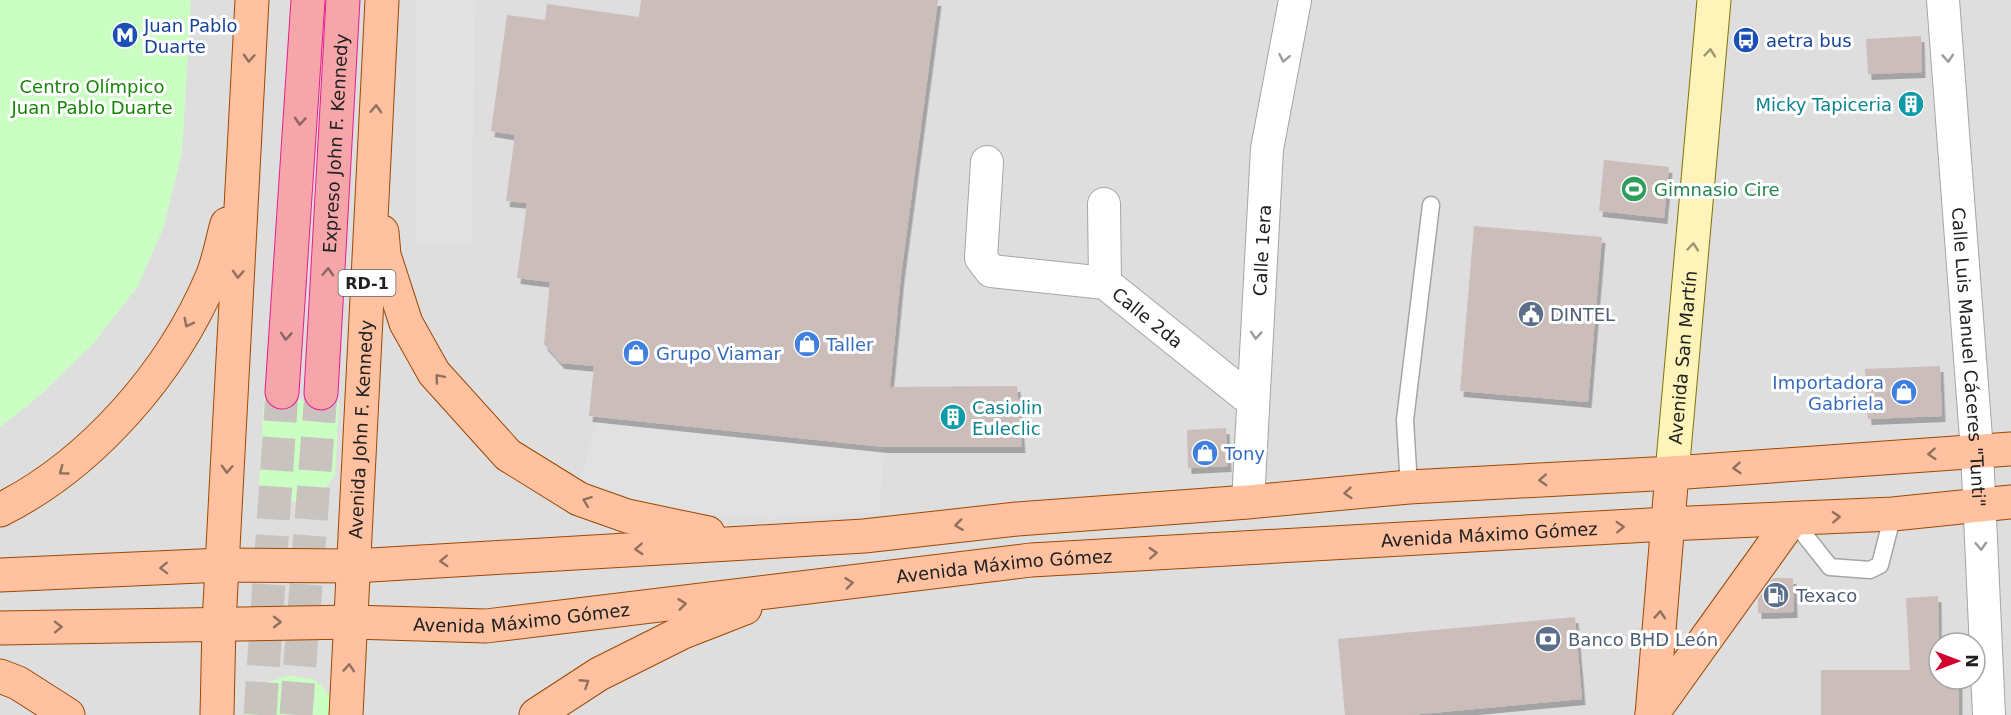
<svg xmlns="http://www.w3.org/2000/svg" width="2011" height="715" font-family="'DejaVu Sans',sans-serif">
<defs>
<filter id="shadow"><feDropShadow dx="3.5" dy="6" stdDeviation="0" flood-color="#0004"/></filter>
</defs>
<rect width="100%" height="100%" fill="#f2ece7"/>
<path fill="#dfdede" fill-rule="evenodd" d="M0,0h2011v715h-2011zM1939,643h36v36h-36z"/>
<path fill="#cbfec3" d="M0,0h191l-9,153 -19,76 -25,57 -45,58 -56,54 -37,29z
M264,398l75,5 -4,73 -20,25h-32l-24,-15z
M288,676l26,3 16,16v20h-84l1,-10 21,-23z"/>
<path fill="#e1e1e1" d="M417,0h58l-3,242h-57z
M599,417l285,30 -4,64 -107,8 -81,-7 -61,-14 -51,-20z"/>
<path fill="#cbbdba" filter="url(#shadow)" d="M641,0h297l-37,275 -11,112 127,-1 5,61h-138l-295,-31 5,-50 -33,-3 -17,-19 6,-62 -33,-4 10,-75 -21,-2 9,-66 -24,-4 16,-116 38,5 2,-16 92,13z
M1921,36l1,36 -54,2 -2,-35z
M1604,160l65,7 -5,51 -65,-7z
M1474,226l128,11 -14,165 -128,-11z
M1940,366l2,50 -74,3 -3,-50z
M1226,428l2,38 -40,2 -1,-38z
M1773,578h20l1,34 -36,1v-14z
M1938,596l1,83h20v36h-138v-45h89l-4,-72z
M1575,617l7,82 -172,16h-65l-7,-76z"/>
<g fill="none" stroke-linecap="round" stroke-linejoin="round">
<path stroke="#c8c3bf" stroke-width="33" stroke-dasharray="33 16" stroke-linecap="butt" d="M260,715l22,-323
M296,715l25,-322"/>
<defs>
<path id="service" d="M1409,487l-4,-67 26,-215
M1792,519l38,48 40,3 10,-5 13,-51"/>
<g id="minor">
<path id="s1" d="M1943,0l34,451 12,264"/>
<path id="s2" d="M987,162l-6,96 10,13 114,12 147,118"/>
<path d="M1104,204l1,79"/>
<path id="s3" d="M1248,502l19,-353 28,-149"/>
</g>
<g id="secondary">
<path id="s4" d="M1672,473l42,-473"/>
</g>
<g id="primary">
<path d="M382,232l2,23 22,68 28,50 74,82 71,44 48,17 81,17"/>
<path d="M0,510c92,-46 172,-138 212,-233 7,-17 10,-36 15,-53"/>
<path d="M0,575l222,-10 132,1 510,-30 153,-17 231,-17 161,-15 263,-14 339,-24"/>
<path id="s5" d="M0,628l352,-6 134,4 545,-66 636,-36 226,-10 118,-12"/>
<path d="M0,676l18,7 50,32"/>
<path d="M1652,714l140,-195"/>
<path d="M217,715l2,-92 33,-623"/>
<path id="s6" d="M346,715l36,-715"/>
<path d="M536,715l63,-41 82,-41 64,-25"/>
<path d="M1652,715l20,-242"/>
</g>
<g id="trunk">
<path d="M282,392l26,-392"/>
<path id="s7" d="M321,393l22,-393"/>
</g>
</defs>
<use href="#service" stroke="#a5a5a5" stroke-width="19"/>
<use href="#minor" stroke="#a5a5a5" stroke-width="34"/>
<use href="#secondary" stroke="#807200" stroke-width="35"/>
<use href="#primary" stroke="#9e4800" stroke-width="35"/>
<use href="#trunk" stroke="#e91b8f" stroke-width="35"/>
<use href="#service" stroke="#fff" stroke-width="16"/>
<use href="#minor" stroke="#fff" stroke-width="32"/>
<use href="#secondary" stroke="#fef3b9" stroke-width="33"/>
<use href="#primary" stroke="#ffc19f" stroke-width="33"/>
<use href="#trunk" stroke="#f6a6a9" stroke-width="33"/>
</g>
<defs><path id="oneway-chevron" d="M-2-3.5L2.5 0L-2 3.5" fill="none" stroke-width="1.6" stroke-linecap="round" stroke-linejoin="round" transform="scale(1.5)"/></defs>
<g stroke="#9b9475">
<use href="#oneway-chevron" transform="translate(1710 53) rotate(-85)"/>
<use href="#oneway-chevron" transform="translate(1693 247) rotate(-85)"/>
</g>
<g stroke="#907160">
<use href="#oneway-chevron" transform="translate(249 58) rotate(93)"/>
<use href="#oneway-chevron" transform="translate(376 109) rotate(-87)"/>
<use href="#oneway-chevron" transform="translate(238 274) rotate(93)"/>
<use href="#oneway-chevron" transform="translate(188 323) rotate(117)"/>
<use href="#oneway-chevron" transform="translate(439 378) rotate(-130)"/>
<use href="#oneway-chevron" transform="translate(1932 454) rotate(176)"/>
<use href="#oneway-chevron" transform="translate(1737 468) rotate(176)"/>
<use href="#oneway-chevron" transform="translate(227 469) rotate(93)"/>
<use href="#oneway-chevron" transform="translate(63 471) rotate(144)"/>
<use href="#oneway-chevron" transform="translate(1543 480) rotate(177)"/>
<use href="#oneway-chevron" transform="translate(1348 493) rotate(175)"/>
<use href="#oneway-chevron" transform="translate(587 501) rotate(-159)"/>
<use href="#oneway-chevron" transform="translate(1836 517) rotate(-3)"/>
<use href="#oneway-chevron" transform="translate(959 525) rotate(173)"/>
<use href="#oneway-chevron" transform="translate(1620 527) rotate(-3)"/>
<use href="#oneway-chevron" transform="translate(639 549) rotate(177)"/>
<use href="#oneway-chevron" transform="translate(1153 553) rotate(-3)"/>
<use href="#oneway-chevron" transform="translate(444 561) rotate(177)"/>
<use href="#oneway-chevron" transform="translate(164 568) rotate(178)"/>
<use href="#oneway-chevron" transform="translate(849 583) rotate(-7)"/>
<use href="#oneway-chevron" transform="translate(682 604) rotate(-7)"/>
<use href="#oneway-chevron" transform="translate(1660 615) rotate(-86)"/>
<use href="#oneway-chevron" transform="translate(277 622)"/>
<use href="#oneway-chevron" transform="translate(58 627) rotate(-1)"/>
<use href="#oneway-chevron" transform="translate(349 668) rotate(-86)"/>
<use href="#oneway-chevron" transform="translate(585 683) rotate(-33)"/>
</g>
<g stroke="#9b9b9b">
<use href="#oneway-chevron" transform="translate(1284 58) rotate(101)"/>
<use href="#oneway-chevron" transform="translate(1948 58) rotate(86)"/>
<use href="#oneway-chevron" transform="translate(1256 335) rotate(94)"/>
<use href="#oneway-chevron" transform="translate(1981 546) rotate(87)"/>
</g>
<g stroke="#8c6465">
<use href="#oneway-chevron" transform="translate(300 121) rotate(94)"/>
<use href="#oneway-chevron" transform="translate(328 272) rotate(-87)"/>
<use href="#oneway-chevron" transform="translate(286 336) rotate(94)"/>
</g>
<defs>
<symbol id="metro-disc" viewBox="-11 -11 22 22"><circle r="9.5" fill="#1a4fb4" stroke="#fff"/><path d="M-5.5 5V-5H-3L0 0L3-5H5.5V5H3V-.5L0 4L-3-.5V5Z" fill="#fff"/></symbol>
<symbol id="bus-disc" viewBox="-11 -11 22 22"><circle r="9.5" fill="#1a4fb4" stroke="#fff"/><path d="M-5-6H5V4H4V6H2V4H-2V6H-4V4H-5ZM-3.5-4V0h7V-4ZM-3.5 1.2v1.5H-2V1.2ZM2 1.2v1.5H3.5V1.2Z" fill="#fff"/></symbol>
<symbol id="building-disc" viewBox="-11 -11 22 22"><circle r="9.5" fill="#0f9aa8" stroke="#fff"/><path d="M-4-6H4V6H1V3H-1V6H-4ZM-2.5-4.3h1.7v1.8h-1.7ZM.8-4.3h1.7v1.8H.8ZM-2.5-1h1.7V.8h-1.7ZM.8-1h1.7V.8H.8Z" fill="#fff"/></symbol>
<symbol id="stadium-disc" viewBox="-11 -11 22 22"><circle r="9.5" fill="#2e9e5b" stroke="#fff"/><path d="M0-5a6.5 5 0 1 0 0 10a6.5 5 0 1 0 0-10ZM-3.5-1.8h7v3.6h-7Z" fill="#fff"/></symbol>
<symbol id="civic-disc" viewBox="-11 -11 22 22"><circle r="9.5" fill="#5c6f8a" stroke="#fff"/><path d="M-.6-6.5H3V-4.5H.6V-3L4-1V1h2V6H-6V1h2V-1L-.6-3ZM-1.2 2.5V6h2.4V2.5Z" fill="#fff"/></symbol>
<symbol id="shop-disc" viewBox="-11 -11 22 22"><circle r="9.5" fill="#3f7fe0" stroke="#fff"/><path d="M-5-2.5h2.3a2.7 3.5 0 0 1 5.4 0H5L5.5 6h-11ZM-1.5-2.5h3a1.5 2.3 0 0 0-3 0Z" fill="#fff"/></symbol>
<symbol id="fuel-disc" viewBox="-11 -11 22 22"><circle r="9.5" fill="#5c6f8a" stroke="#fff"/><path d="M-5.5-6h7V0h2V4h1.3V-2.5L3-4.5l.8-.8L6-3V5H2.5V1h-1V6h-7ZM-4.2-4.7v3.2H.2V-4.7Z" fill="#fff"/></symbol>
<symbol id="bank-disc" viewBox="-11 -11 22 22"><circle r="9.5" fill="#5c6f8a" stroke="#fff"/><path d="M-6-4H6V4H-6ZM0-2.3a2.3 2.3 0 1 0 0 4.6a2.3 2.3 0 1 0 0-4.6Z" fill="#fff"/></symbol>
</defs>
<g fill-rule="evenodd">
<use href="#metro-disc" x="110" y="20" width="30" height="30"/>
<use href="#bus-disc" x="1731" y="25" width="30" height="30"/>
<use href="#building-disc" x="1896" y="89" width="30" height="30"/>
<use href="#stadium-disc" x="1619" y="174" width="30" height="30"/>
<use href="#civic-disc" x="1516" y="299" width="30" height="30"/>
<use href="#shop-disc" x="792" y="329" width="30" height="30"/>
<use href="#shop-disc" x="621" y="338" width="30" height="30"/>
<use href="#shop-disc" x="1889" y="377" width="30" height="30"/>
<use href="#building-disc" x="938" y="402" width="30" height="30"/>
<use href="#shop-disc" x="1190" y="438" width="30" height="30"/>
<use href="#fuel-disc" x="1761" y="580" width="30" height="30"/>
<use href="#bank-disc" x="1533" y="624" width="30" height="30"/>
</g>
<g text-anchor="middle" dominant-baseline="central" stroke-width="6" stroke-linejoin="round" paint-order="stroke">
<rect fill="#fff" stroke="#646464" stroke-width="1.5" x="338.5" y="270" width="57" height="26" rx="4.5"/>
<g font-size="16" font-weight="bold" fill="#212121">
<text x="367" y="283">RD-1</text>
</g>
<g font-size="18" fill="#164399" stroke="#fff" text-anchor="start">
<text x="144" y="25">Juan Pablo<tspan x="144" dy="21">Duarte</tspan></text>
<text x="1766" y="40">aetra bus</text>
</g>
<g font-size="18" fill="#158504" stroke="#fff">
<text x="92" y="86">Centro Olímpico<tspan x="92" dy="21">Juan Pablo Duarte</tspan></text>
</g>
<g font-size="18" fill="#0d838f" stroke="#fff" text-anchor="end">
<text x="1892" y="104">Micky Tapiceria</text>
<text x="972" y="407" text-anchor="start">Casiolin<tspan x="972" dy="21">Euleclic</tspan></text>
</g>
<g font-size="18" fill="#212121" stroke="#fff">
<text stroke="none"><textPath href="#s7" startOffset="250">Expreso John F. Kennedy</textPath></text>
<text stroke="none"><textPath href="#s3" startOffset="252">Calle 1era</textPath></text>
<text stroke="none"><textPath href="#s2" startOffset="282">Calle 2da</textPath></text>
<text stroke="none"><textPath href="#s4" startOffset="116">Avenida San Martín</textPath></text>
<text stroke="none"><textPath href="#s1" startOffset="358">Calle Luis Manuel Cáceres "Tunti"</textPath></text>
<text stroke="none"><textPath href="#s6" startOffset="286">Avenida John F. Kennedy</textPath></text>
<text stroke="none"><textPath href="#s5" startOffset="1494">Avenida Máximo Gómez</textPath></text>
<text stroke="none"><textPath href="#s5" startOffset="1008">Avenida Máximo Gómez</textPath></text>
<text stroke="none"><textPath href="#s5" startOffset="522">Avenida Máximo Gómez</textPath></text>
</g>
<g font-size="18" fill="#27864d" stroke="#fff" text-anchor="start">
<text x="1654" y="189">Gimnasio Cire</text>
</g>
<g font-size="18" fill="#4e5e75" stroke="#fff" text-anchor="start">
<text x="1550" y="314">DINTEL</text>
<text x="1796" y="595">Texaco</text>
<text x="1568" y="639">Banco BHD León</text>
</g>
<g font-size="18" fill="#366cbe" stroke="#fff" text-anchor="start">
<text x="826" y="344">Taller</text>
<text x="656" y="353">Grupo Viamar</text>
<text x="1884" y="382" text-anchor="end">Importadora<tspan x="1884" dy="21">Gabriela</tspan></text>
<text x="1224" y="453">Tony</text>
</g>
</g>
<g transform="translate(1957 661) rotate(90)"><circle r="28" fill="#ffffff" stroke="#a6a6a6" stroke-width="1.5"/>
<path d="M0-4.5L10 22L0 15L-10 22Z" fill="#d2002e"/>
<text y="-9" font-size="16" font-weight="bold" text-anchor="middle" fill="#212121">N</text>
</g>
</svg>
